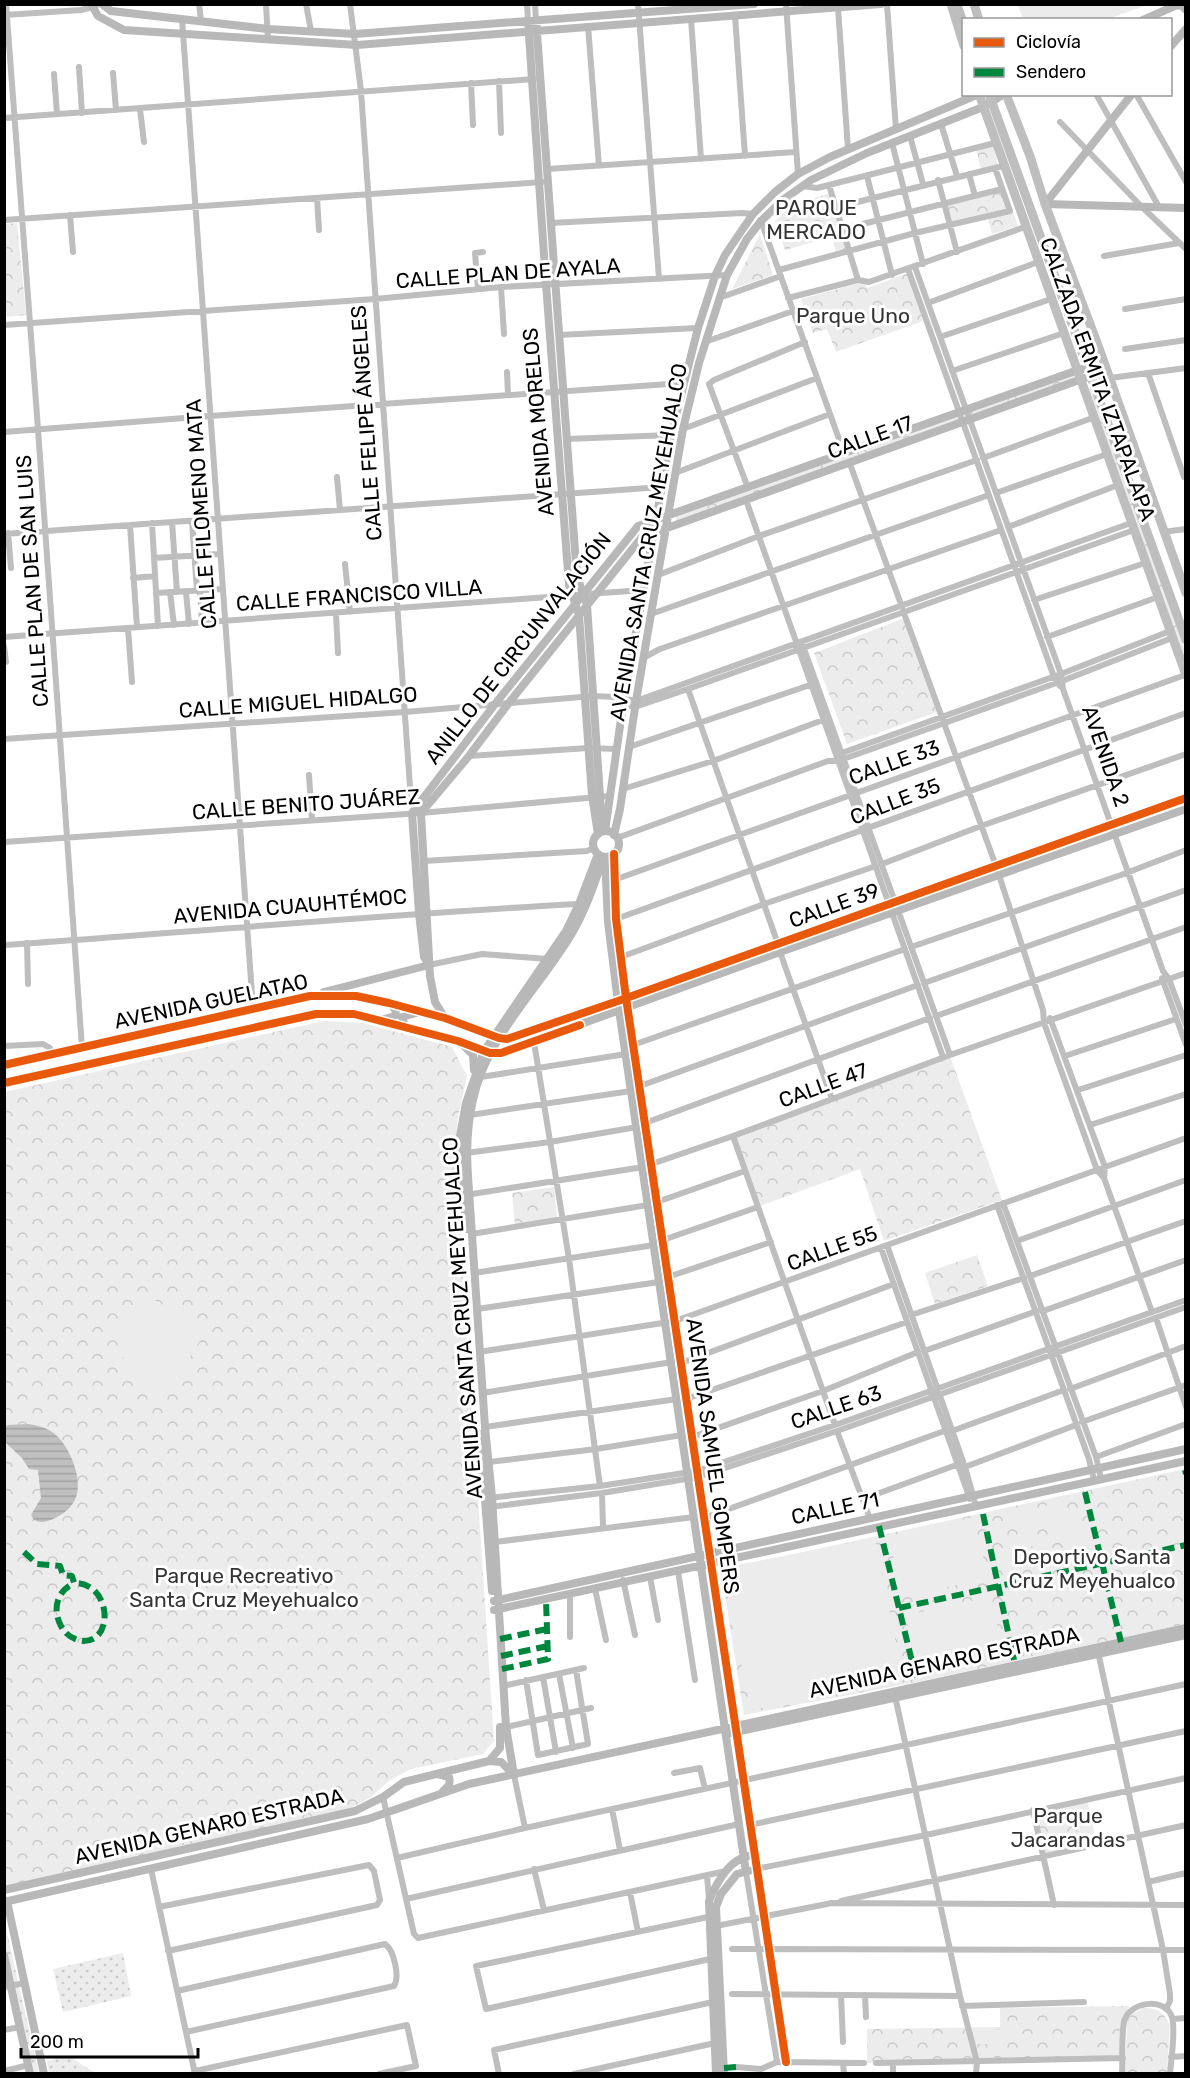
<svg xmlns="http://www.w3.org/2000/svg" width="1190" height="2078" font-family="Rubik,sans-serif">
<defs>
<pattern id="grass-dots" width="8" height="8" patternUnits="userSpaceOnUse" patternTransform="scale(1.5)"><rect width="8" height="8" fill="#ececec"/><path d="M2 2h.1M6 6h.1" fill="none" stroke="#c9c9c9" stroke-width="1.8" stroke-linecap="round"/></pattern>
<pattern id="forest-crowns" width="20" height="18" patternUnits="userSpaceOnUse" patternTransform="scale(1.5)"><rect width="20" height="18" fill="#ececec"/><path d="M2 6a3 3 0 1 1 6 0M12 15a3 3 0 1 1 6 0" fill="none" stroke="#c9c9c9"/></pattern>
<pattern id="water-rules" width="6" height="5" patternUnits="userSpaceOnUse" patternTransform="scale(1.5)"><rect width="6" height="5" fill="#bfbfbf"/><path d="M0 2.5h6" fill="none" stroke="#a2a2a2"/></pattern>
</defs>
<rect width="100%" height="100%" fill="#fff"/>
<path fill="url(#grass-dots)" d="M4,1919l14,63 -6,1 -7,-32z
M123,1953l8,43 -68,16 -10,-43z
M19,1986l20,87h-8l-18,-85z
M68,2056l26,16 2,1h-47l-2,-12z"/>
<path fill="url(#forest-crowns)" d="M993,145l5,20 -17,4 -5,-20z
M1001,191l7,19 -58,13 -4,-19z
M831,193l15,56 -10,3 -4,-15 -47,13 -10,-29 19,-17z
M1013,212l5,14 -26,8 -4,-15z
M17,223l9,92 -21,2v-93z
M760,234l13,41 -41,14z
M908,273l15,48 -87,31 -9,-23 -14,4 -12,-34 63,-17 3,6z
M1074,374l3,6 -401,141v-7z
M1089,389h4l92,261v12z
M907,617l30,95 -90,32 -33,-91z
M324,1021l39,2 89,24 15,29 -10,45 -1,43 38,577 -11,13 -72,15 -21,11 -19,17 -22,12 -344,77 -1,-794z
M950,1056l52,144 -118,41 -24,-72 -100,37 -25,-69z
M554,1187l3,30 -42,8 -3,-32z
M977,1255l11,31 -53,18 -10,-31z
M1185,1469v155l-268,58 -173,33 -23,-145z
M1087,1800l10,44 -53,13 -11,-46z
M1128,2006l2,1 -8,12 -1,38 -254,6v-34l133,-2v-19z
M1143,2008c14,-1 22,5 27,18l-3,47 -42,1 2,-53 4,-6z"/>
<path fill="#ececec" d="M1018,5v-1l129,1 -39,14h-85z
M148,1296l52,31 2,10 -34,55c-8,-2 -17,-3 -23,-7 -25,-16 -34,-50 -16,-75 5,-5 14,-10 19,-14z
M1061,1502l3,2 1,17 -41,9 -3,-1 -3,-15 2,-2z
M974,1517l14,61 -86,19 -13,-61z
M1083,1522l3,12 -24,6 -2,-12z
M1030,1534l3,12 -24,5 -3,-12z
M1091,1537l3,13 -23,5 -3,-13z
M875,1538l25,127 -15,19 -134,26 -29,-142z
M1029,1551l3,12 -23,5 -3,-12z
M991,1597l13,60 -85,19 -13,-61z
M1003,2029l1,15h-25v-14z"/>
<path fill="url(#water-rules)" d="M27,1424c11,1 22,4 30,12 13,12 26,44 19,61 -3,9 -11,16 -19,20 -8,4 -15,7 -23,3l-3,-5 10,-17 -3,-28 -9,-1 -7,-11 -17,-16v-15l3,-2z"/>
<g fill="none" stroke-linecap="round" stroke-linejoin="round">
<path stroke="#bebebe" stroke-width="6" d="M6,4l32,425 44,619
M199,4l2,16
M266,4l2,36
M306,4l5,27
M350,4l11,87 50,710 5,7
M527,4l1,17
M535,4l1,16
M638,4l21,275
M786,4l12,170
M887,4l9,126
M838,8l10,141
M5,15l76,-5 15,-4
M735,16l10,140
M182,19l71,989
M691,19l10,140
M588,26l11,140
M79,67l3,46
M113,73l3,37
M54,74l3,40
M499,81l2,52
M471,83l2,42
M1096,94l63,113
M1136,94l50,88
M140,109l4,33
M4,118l530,-39
M1060,122l81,84 45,43
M941,124l16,52
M910,136l13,48
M892,143l31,121
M548,169l247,-17
M969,174l6,22
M867,176l25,99
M938,180l19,72
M829,185l29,95
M802,186l15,2 178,-45
M317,198l2,32
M837,207l166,-41
M70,215l3,37
M4,220l538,-38
M761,221l83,232
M551,223l191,-10 11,1
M843,229l159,-40
M1104,256l75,-13
M915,267l146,407 2,15 100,282 6,8 17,46
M908,269l146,408 6,9
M779,270l136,-37 95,-22 -15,-43
M501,287l3,47
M478,289l-3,-36 8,-1
M719,298l62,-22
M788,298l70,-18 11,2 156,-55
M928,303l110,-41
M1125,309l61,-10
M4,325l371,-26 126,-12 226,-12
M559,335l139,-7
M940,337l111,-38
M705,342l88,-31
M1125,349l61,-9
M952,371l112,-38
M507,372l1,22
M1148,373l36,104
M1110,378l76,-10
M709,384l39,104
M709,384l5,-4 91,-38
M683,429l134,-51
M4,432l206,-16 473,-33
M566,439l105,-4
M983,458l112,-41
M850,464l52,143
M675,473l155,-59
M337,477l3,33
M996,493l111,-39
M746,500l197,557
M192,521l5,70
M172,522l5,70
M152,523l6,103
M130,525l7,102
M1008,527l110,-42
M1163,532l23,-3
M8,533l3,35
M4,534l658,-47
M154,558l65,-4
M345,564l5,48
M658,575l101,-39 218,-76
M133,578l22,-2
M200,591l2,31
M170,592l4,33
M186,592l3,32
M156,593l66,-4
M1034,600l111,-37
M336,614l2,39
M651,614l338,-119
M905,616l91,250 47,144 1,13 53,147 7,8 48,134
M128,628l4,54
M4,637l639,-47
M1047,637l111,-40
M4,646l2,16
M803,646l147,409
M643,658l17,-9 341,-119
M688,689l90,255
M623,705l12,2 53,-18 446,-159
M4,739l401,-27 188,-16 24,1 19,4 495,-178
M629,747l181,-62
M839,754l222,-80 109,-43
M469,756l119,-8 28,1
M309,775l3,44
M623,789l90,-28 110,-41
M617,838l211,-77h9l15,-5 210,-75 110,-43
M4,842l417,-29 188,-17
M424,861l163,-10 7,-3
M882,864l99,-38 205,-72
M614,880l571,-205
M616,919l570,-206
M27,943l1,41
M4,945c192,-13 383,-31 575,-41
M911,947l210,-72 65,-25
M780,952l52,147
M621,957l143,-53 112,-38
M429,965l53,-11 66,5
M1162,978l24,67
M924,983l262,-93
M936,1016l250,-89
M1050,1018l55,149 -1,11
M534,1042l35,217 31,227
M633,1045l272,-96
M4,1046l39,-2 7,4 1,7
M1065,1056l111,-37
M481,1077l145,-23
M640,1086l278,-101
M1078,1090l108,-35
M470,1115l161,-24
M645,1123l285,-105
M1090,1125l96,-31
M733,1136l102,289
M466,1153l84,-11 87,-15
M466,1195l177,-28 90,-31 217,-81 236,-82
M657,1202l88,-31
M1003,1203l93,254 5,21
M997,1205l92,254 5,21
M472,1234l176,-29
M663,1240l95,-33
M1017,1241l169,-61
M887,1245l78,222 11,39
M881,1248l89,251
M474,1273l180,-28
M1030,1276l156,-55
M668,1277l103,-35
M477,1309l182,-27
M1043,1311l143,-51
M911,1315l113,-37
M1156,1318l30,89
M924,1351l113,-40
M479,1352l196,-31 511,-183
M681,1363l213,-79
M1070,1389l116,-43
M482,1393l190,-31
M686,1399l221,-77
M1082,1422l104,-37
M485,1427l192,-28
M837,1431l33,88
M952,1431l112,-41
M692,1437l131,-46 95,-39
M1096,1457l90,-33
M489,1462l107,-13 86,-14
M965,1467l111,-42
M602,1493l1,34
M488,1498l112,-12 97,-15 138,-46 351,-125
M863,1499l96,-35
M489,1507l113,-14 96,-16 139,-46 349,-124
M704,1518l243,-88
M495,1542l199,-25
M678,1571l17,109
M650,1577l8,43
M623,1580l12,55
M595,1589l11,51
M570,1594v43
M1098,1652l65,298 7,44v7l-4,8
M559,1674l14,74
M543,1677l13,75
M526,1680l12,75 50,-11 -12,-74
M503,1686l81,-18
M895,1696l65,300 17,66 -1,12
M506,1727l85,-19
M674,1773l26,-5 5,21
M514,1775l11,53
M383,1797l31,137 4,4 308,-67
M612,1809l8,41
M1033,1810l21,95
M750,1825l436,-94
M397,1858l128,-30 661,-144
M151,1869l44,205
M534,1869l10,41
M746,1872l31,190
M707,1876l2,23
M1148,1882l38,-9
M630,1892l8,40
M406,1899l333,-75
M841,1901l345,-76
M159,1907l210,-42 5,6 6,29 -3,5 -209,46
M708,1917l-232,49 10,43 224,-50
M716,1926l116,-23 354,2
M732,1949l454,1
M4,1987l21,-4
M177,1991l208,-47c9,6 15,33 9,42l-208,46
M732,1994l228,2
M841,1995l2,47
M865,1995l1,22
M962,2006l122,-4
M1173,2019l13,-1
M4,2030l16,-3
M1171,2057l15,-1
M786,2062l-30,-193 170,-34 260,-57
M843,2063l1,11
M876,2063l247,-5
M893,2063v11
M736,2067l25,2 16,-7 87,1
M4,2071l25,-6
M195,2071l212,-46 9,41 -37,8
M499,2074l-5,-24 219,-48
M574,2074l141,-31
M1122,2074c1,-17 -1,-36 2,-52 4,-20 41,-26 48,-5 4,14 -1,42 -2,57"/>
<path stroke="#b8b8b8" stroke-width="8" d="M91,4l7,12 26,14 233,15 524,-41
M102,4l9,7 157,18 87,5 399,-30
M536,20l40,544 3,18 8,23 15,220
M1143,20l34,-15 5,1 4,4
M528,21l18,263 23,301 10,30 13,181 6,38
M1170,47l16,-18
M1045,204l141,4
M1045,204l87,-110
M419,811l2,2 9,163 5,26 10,16
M421,813l48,-57 39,-52 134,-167 454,-163
M605,831l18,-126 48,-270 27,-107 17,-52 10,-21 28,-41 22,-22 23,-18 32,-17 149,-63
M593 844a13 13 0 1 1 26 0a13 13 0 1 1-26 0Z
M614,835l6,-26 16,-108 47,-272 16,-66 28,-88 20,-36 14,-18 23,-22 27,-19 56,-27 116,-46 21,-13
M614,854l2,65 10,79 130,871 -19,5 -16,20 -5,13 8,167
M605,857l3,65 11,88 127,862
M429,965l-5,-8 -5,-44 -7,-100 83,-109 143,-178 440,-156 9,-2 10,6 13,4
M324,992l105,-27
M381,1020l14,-4 1,-5 -5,-7
M405,1027l-3,-10 14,-4
M463,1045l10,10 1,15
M4,1065l306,-69h46l33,7 56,15 54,20 8,1 111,-38 568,-203
M4,1083l312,-69h38l104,27 32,12h11l279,-101 406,-143
M466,1229l-6,-93 6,-33 18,-52 82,-120 13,-27 19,-50
M480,1434l12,157
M494,1601l692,-152
M494,1610l692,-149
M731,1733l455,-98
M489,1761l11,-13v-21
M437,1774l12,3c2,7 -1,10 -6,14
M514,1775l-8,-48 -14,-230 -7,-70 -17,-251c-3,-42 2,-86 23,-124 22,-41 56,-77 80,-117 14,-23 23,-50 32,-76
M4,1890l351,-79 28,-14 21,-15 85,-21 12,1 13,13
M4,1900l3,1 37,173
M4,1902l364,-83 101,-35 717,-156
M4,1955l26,119
M716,2074l-7,-173c7,-17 20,-41 39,-45"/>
<path stroke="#bebebe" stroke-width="9" d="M951,4l13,42
M974,4l5,16
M958,8l6,16
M979,94l207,581
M989,94l197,546
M1006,94l24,62 15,48 54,144 87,245"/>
<path stroke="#00873e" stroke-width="6" stroke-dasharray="12 6" stroke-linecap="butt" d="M1185,1470l1,4
M1085,1492l36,150
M983,1514l31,146
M879,1526l38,156
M24,1552l13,12 23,2 3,9 9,1 2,7c-17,8 -22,26 -13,43 4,8 12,14 22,15 32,1 28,-59 -9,-58
M899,1608l287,-63
M500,1639l47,-10
M501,1656l47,-10
M502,1669l46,-10 -2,-59
M724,2068l12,-1"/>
<defs>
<path id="cycleway" d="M614,854l2,65 10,79 160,1064
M4,1065l306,-69h46l33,7 56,15 54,20 8,1 111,-38 568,-203
M4,1083l312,-69h38l104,27 32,12h11l79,-28"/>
</defs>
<use href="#cycleway" stroke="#fff" stroke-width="11"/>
<use href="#cycleway" stroke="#e8590c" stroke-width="8"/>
</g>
<g text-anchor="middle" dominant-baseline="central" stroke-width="6" stroke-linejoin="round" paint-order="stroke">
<g font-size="21" fill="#333" stroke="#fff">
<text x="816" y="207">PARQUE<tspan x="816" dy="24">MERCADO</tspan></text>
<text x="853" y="315">Parque Uno</text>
<text x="1092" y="1556">Deportivo Santa<tspan x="1092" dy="24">Cruz Meyehualco</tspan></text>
<text x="244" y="1575">Parque Recreativo<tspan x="244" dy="24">Santa Cruz Meyehualco</tspan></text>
<text x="1068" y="1815">Parque<tspan x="1068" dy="24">Jacarandas</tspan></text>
</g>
<g font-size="21" fill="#000" stroke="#fff">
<text transform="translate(508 273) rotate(-4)">CALLE PLAN DE AYALA</text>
<text transform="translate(1098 379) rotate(70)">CALZADA ERMITA IZTAPALAPA</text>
<text transform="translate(538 422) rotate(-95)">AVENIDA MORELOS</text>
<text transform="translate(366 423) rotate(-94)">CALLE FELIPE ÁNGELES</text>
<text transform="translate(870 437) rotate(-20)">CALLE 17</text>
<text transform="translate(201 514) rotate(-94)">CALLE FILOMENO MATA</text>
<text transform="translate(648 542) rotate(-80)">AVENIDA SANTA CRUZ MEYEHUALCO</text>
<text transform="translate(32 581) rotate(-94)">CALLE PLAN DE SAN LUIS</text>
<text transform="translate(359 595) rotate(-4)">CALLE FRANCISCO VILLA</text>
<text transform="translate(518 648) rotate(-52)">ANILLO DE CIRCUNVALACIÓN</text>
<text transform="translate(298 702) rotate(-4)">CALLE MIGUEL HIDALGO</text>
<text transform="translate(1106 756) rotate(71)">AVENIDA 2</text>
<text transform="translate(894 762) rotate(-20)">CALLE 33</text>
<text transform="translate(895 801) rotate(-21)">CALLE 35</text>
<text transform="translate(306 804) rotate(-4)">CALLE BENITO JUÁREZ</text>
<text transform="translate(834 905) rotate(-20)">CALLE 39</text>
<text transform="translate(290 906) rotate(-5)">AVENIDA CUAUHTÉMOC</text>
<text transform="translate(211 1001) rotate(-12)">AVENIDA GUELATAO</text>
<text transform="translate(823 1085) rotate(-20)">CALLE 47</text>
<text transform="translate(832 1248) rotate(-20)">CALLE 55</text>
<text transform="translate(462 1318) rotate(-94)">AVENIDA SANTA CRUZ MEYEHUALCO</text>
<text transform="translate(836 1407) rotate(-19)">CALLE 63</text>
<text transform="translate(713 1456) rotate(82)">AVENIDA SAMUEL GOMPERS</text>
<text transform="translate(835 1508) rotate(-12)">CALLE 71</text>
<text transform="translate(944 1662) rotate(-12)">AVENIDA GENARO ESTRADA</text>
<text transform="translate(209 1826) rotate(-13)">AVENIDA GENARO ESTRADA</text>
</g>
</g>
<rect width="1190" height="2078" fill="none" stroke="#000000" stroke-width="12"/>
<rect x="962" y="18" width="210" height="78" fill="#ffffff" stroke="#999999" stroke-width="1.5"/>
<rect x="974" y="38" width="30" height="9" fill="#e8590c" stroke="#999999" stroke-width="1.5"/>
<text x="1016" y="48" font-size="18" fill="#000000">Ciclovía</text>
<rect x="974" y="68" width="30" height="9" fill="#00873e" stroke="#999999" stroke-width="1.5"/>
<text x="1016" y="78" font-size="18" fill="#000000">Sendero</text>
<path d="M21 2048v9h177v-9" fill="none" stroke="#000000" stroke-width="3"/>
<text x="30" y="2048" font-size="18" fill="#000000" stroke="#ffffff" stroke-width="4.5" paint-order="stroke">200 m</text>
</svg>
